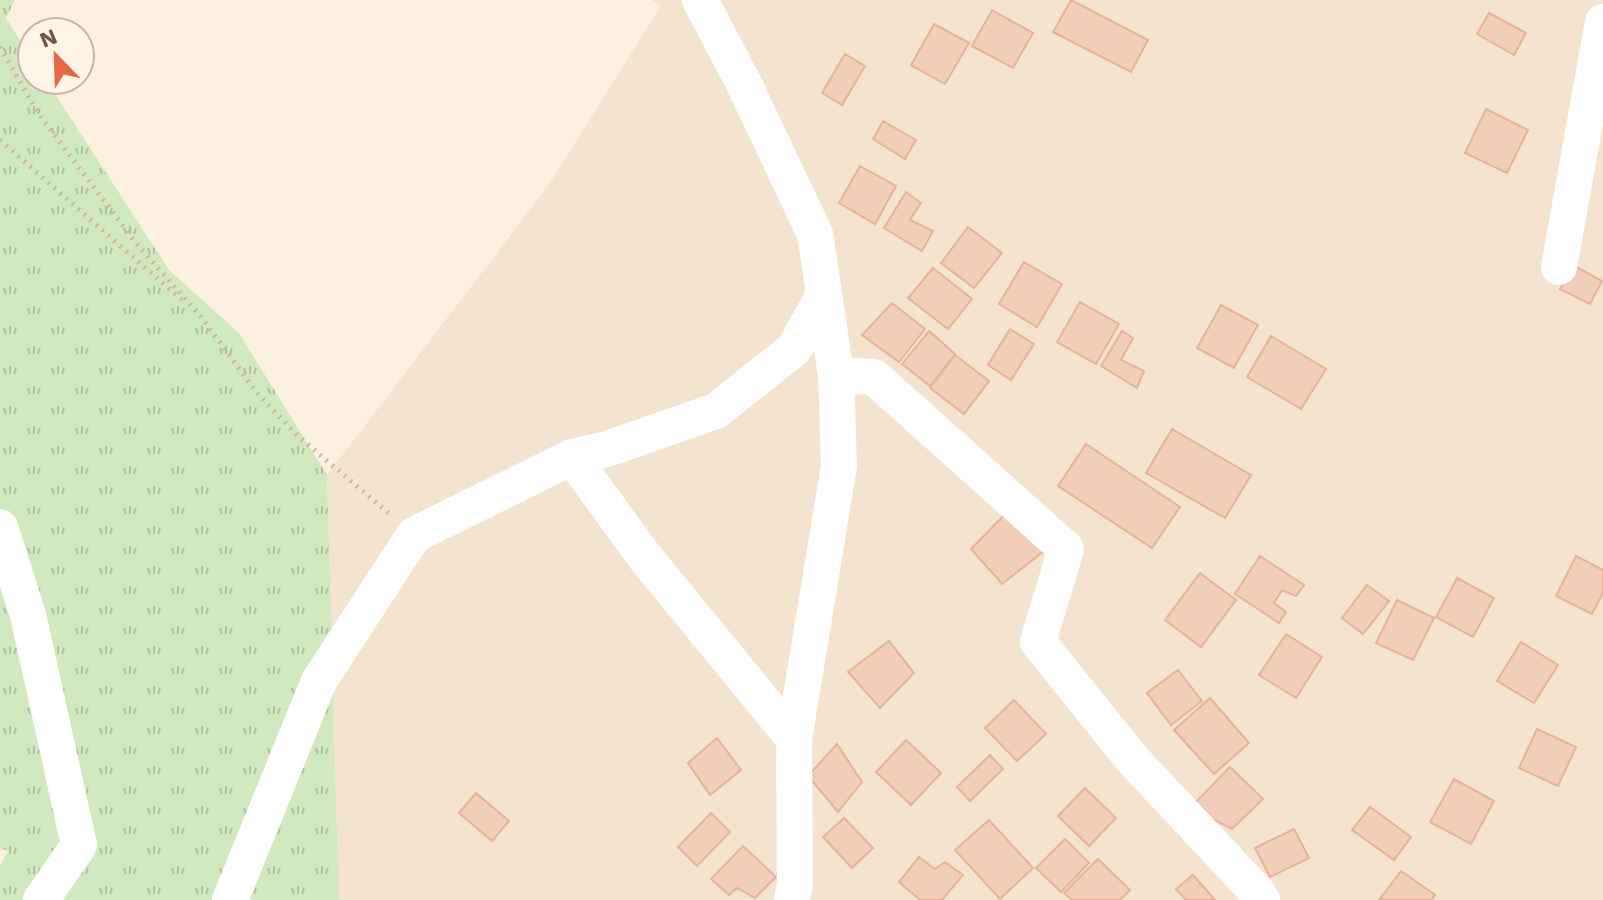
<svg xmlns="http://www.w3.org/2000/svg" width="1603" height="900" font-family="'Work Sans',sans-serif">
<defs>
<pattern id="grass-tufts" width="24" height="20" patternUnits="userSpaceOnUse" patternTransform="scale(2)"><rect width="24" height="20" fill="#d1e9bf"/><path d="M3 7l-1-3M5 7V3M7 7l1-3M15 17l-1-3M17 17v-4M19 17l1-3" fill="none" stroke="#aec09d"/></pattern>
</defs>
<rect width="100%" height="100%" fill="#fcf1e0"/>
<path fill="#f4e3cf" d="M652,0h951v900h-1264l-12,-425 221,-289 113,-180z"/>
<path fill="url(#grass-tufts)" d="M0,0h15l-9,18 26,41v21h14l123,190 70,63 88,142 12,425h-339v-34l8,-15 -8,-3z"/>
<path fill="#f2ceb8" stroke="#e5b498" stroke-width="2" d="M1071,0l77,40 -17,32 -78,-40z
M992,10l41,23 -20,35 -41,-22z
M1489,13l37,20 -12,22 -37,-21z
M934,24l35,19 -24,41 -34,-19z
M845,54l20,12 -23,39 -20,-12z
M1486,109l42,21 -21,43 -42,-20z
M883,121l33,19 -11,19 -32,-20z
M860,166l36,20 -21,38 -36,-21z
M906,192l15,11 -11,17 23,11 -11,20 -38,-23z
M968,227l34,26 -28,35 -33,-25z
M1024,262l38,22 -25,43 -38,-23z
M1573,265l29,16 -12,23 -30,-15z
M933,268l39,31 -24,30 -40,-31z
M1080,302l39,22 -23,40 -39,-22z
M892,303l33,26 -26,33 -37,-27z
M1221,305l37,20 -24,43 -37,-20z
M1010,329l24,15 -23,36 -23,-15z
M929,331l26,23 -25,32 -28,-22z
M1122,331l11,7 -12,22 23,11 -7,17 -36,-22z
M1271,336l55,33 -25,40 -54,-32z
M955,355l34,26 -25,33 -34,-26z
M1172,429l79,46 -26,43 -79,-45z
M1086,444l94,63 -28,41 -94,-62z
M1008,511l36,40 -42,33 -31,-35z
M1260,556l44,29 -8,11 -14,-6 -8,13 12,9 -7,11 -44,-29z
M1576,556l27,14v23l-11,21 -36,-18z
M1200,573l36,27 -35,47 -36,-27z
M1457,578l37,20 -21,39 -37,-20z
M1367,585l22,16 -26,33 -21,-16z
M1397,600l37,18 -21,42 -37,-17z
M1286,634l36,23 -26,41 -37,-23z
M889,641l25,32 -34,35 -32,-36z
M1521,642l37,23 -24,38 -37,-22z
M1178,670l24,31 -31,24 -24,-32z
M1210,698l39,45 -35,31 -40,-44z
M1014,700l32,34 -29,27 -32,-33z
M1537,729l39,18 -18,39 -39,-18z
M717,738l24,32 -31,25 -22,-32z
M906,740l35,33 -30,32 -35,-33z
M837,744l25,38 -24,30 -30,-36z
M990,755l13,14 -33,32 -13,-14z
M1230,767l33,32 -31,30 -17,-9 -11,4 -13,-17z
M1454,779l40,22 -23,43 -41,-22z
M1085,788l31,30 -27,28 -31,-30z
M476,793l33,28 -17,20 -33,-28z
M1370,807l41,30 -17,23 -42,-30z
M711,813l19,19 -33,34 -19,-19z
M844,818l29,30 -21,20 -29,-31z
M989,820l44,48 -33,31 -45,-49z
M1294,829l15,29 -39,19 -15,-29z
M1065,839l24,24 -28,29 -25,-24z
M743,846l33,31 -21,21 -18,-10 -8,7 -18,-16z
M919,857l16,12 10,-7 18,13 -21,25h-22l-21,-18z
M1098,859l32,31 -10,10h-48l-8,-7z
M1401,871l34,24 -4,5h-52z
M1193,875l22,25h-29l-10,-11z"/>
<g fill="none" stroke-linecap="round" stroke-linejoin="round">
<path stroke="#d6b29b" stroke-width="5" stroke-dasharray="2 6" stroke-linecap="butt" d="M0,47l40,69 96,127 66,75 55,75 41,43 94,80
M0,140l183,161"/>
<path stroke="#fff" stroke-width="36" d="M1559,267l44,-245
M836,375l38,2 192,172 -28,93 95,118 124,132 5,8
M572,457l72,99 150,183
M0,527l28,88 51,230 -38,55
M230,900l89,-219 95,-146 158,-78 35,-8 109,-38 78,-62 30,-55 -9,-60 -71,-150 -44,-84
M792,900l3,-16 -1,-145 45,-273 -3,-91 -12,-81"/>
</g>
<g transform="translate(56 56) rotate(337)"><circle r="38" fill="#fff5e7" stroke="#c7b6a7" stroke-width="2"/>
<path d="M0-6L14 30L0 20L-14 30Z" fill="#e86743"/>
<text y="-12" font-size="22" font-weight="bold" text-anchor="middle" fill="#735748">N</text>
</g>
</svg>
